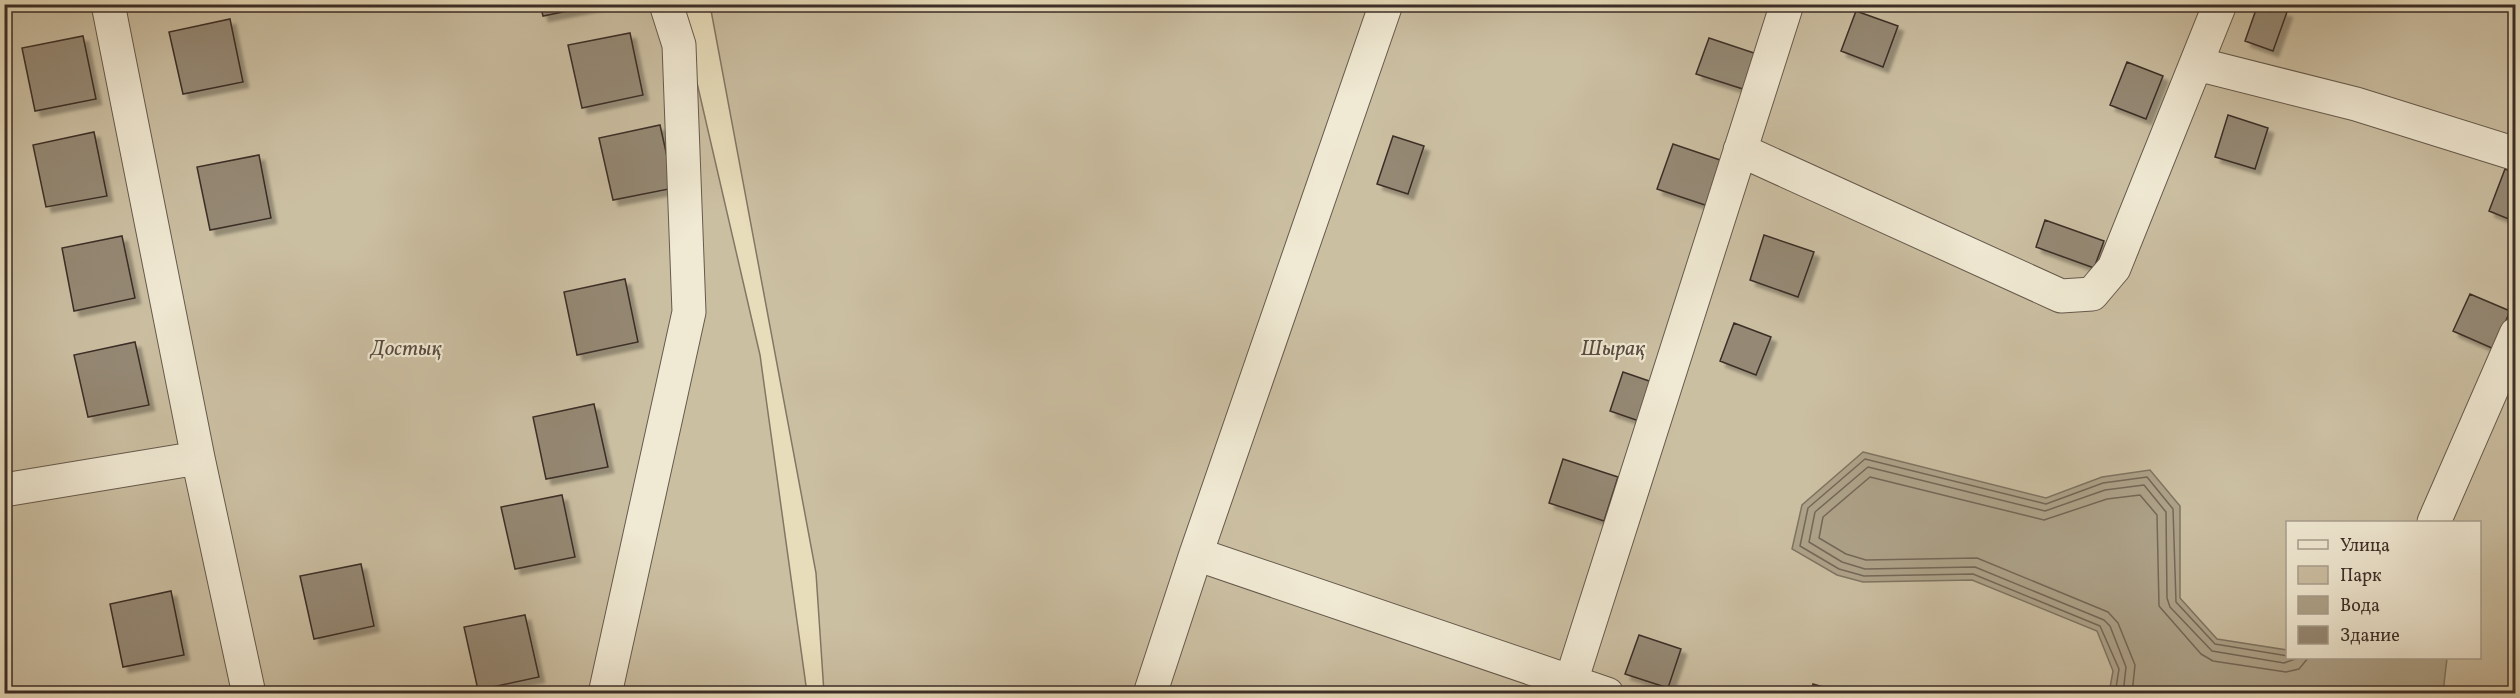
<svg xmlns="http://www.w3.org/2000/svg" width="2520" height="698" font-family="Vollkorn,serif">
<defs>
<filter id="shadow"><feDropShadow dx="5.5" dy="5.5" stdDeviation="1.5" flood-color="#0004"/></filter>
</defs>
<rect width="100%" height="100%" fill="#e8ddbb"/>
<filter id="stains"><feTurbulence type="fractalNoise" baseFrequency=".00333" numOctaves="4"/><feColorMatrix values="0 0 0 0 .2 0 0 0 0 .09 0 0 0 0 .02 0 0 0 .5 -.17"/></filter>
<radialGradient id="worn" r=".72"><stop offset=".6" stop-color="#630" stop-opacity="0"/><stop offset="1" stop-color="#630" stop-opacity=".3"/></radialGradient>
<path fill="#cbbfa2" stroke="#837665" stroke-width="1.5" fill-rule="evenodd" d="M4,5h675l81,350 47,338h-802z
M710,5h1805v688h-1691l-8,-120zM2288,522h192v136h-192z"/>
<path fill="#ada289" stroke="#7f7462" stroke-width="1.5" d="M1863,452l183,46 56,-21 48,-7 30,36v92l37,41 70,11 1,8h159l-4,35h-334l4,-22 -16,-40 -125,-51 -109,2 -26,-7 -45,-26 10,-44z"/>
<g fill="none" stroke-linecap="round" stroke-linejoin="round">
<path stroke="#746858" stroke-width="1.5" d="M2115,694l4,-25 -19,-43 -127,-52 -109,2 -25,-7 -39,-23 8,-38 57,-49 181,45 57,-21 44,-6 26,32 3,93 39,42 73,12
M2123,694l3,-27 -16,-41 -6,-6 -129,-53 -110,2 -23,-7 -33,-20 6,-30 53,-45 177,44 60,-21 39,-5 22,27 1,86 3,9 42,44 72,12 14,-5
M2132,694l3,-29 -17,-42 -10,-11 -131,-54 -111,2 -20,-6 -27,-16 4,-21 47,-40 174,43 63,-21 33,-4 17,20 2,91 42,48 12,7 73,11 13,-3 9,-11"/>
</g>
<path fill="#958974" stroke="#3b2e28" stroke-width="1.5" filter="url(#shadow)" d="M540,4h62l-59,12z
M2258,4l29,8 -14,39 -28,-10z
M1856,11l42,15 -15,41 -42,-16z
M230,19l13,63 -60,12 -14,-62z
M630,33l13,62 -61,13 -14,-63z
M83,36l13,63 -61,12 -13,-63z
M1709,38l48,16 -11,36 -50,-16z
M2127,62l36,14 -17,43 -36,-14z
M2228,115l40,13 -13,41 -40,-12z
M660,125l14,63 -61,12 -14,-62z
M94,132l13,64 -61,11 -13,-62z
M1393,136l31,10 -16,48 -31,-10z
M1673,144l56,19 -15,45 -57,-19z
M259,155l12,63 -61,12 -13,-63z
M2505,169l11,4v49l-27,-11z
M2045,220l59,21 -10,27 -58,-21z
M1764,235l50,17 -16,45 -48,-17z
M122,236l13,62 -61,13 -12,-63z
M625,279l13,63 -61,13 -13,-63z
M2470,294l40,17 -16,38 -41,-18z
M1734,323l37,14 -15,38 -36,-14z
M135,342l14,63 -61,12 -14,-62z
M1623,372l32,11 -13,39 -32,-11z
M594,404l14,63 -62,12 -13,-62z
M1563,459l55,18 -14,44 -55,-18z
M562,495l13,62 -60,12 -14,-62z
M361,564l13,62 -60,13 -14,-63z
M171,591l13,64 -61,12 -13,-63z
M525,615l14,62 -61,13 -14,-63z
M1639,635l42,14 -13,39 -43,-14z
M1813,684l34,10h-36z"/>
<g fill="none" stroke-linecap="round" stroke-linejoin="round">
<defs>
<path id="street" d="M108,4l90,454 51,236
M2197,64l159,40 160,50
M1740,150l321,146 31,-2 22,-26 106,-264
M4,490l194,-32
M2434,522l82,-188
M1196,554l411,140
M605,694l84,-382 -10,-267 -13,-41
M1150,694l46,-140 190,-550
M1567,694l220,-690"/>
</defs>
<use href="#street" stroke="#665a4d" stroke-width="35"/>
<use href="#street" stroke="#f0e9d3" stroke-width="33"/>
</g>
<g text-anchor="middle" dominant-baseline="central" stroke-width="4.5" stroke-linejoin="round" paint-order="stroke">
<g font-size="21" font-style="italic" fill="#584b40" stroke="#f0e9d3">
<text x="406" y="349">Достық</text>
<text x="1613" y="349">Шырақ</text>
</g>
</g>
<rect width="2520" height="698" fill="none" stroke="#e8ddbb" stroke-width="24"/>
<rect x="6" y="6" width="2508" height="686" fill="none" stroke="#3b2e28" stroke-width="3"/>
<rect x="12" y="12" width="2496" height="674" fill="none" stroke="#3b2e28" stroke-width="1.5"/>
<rect x="2286" y="521" width="195" height="138" fill="#f0e9d3" stroke="#a89e8f" stroke-width="1.5"/>
<rect x="2298" y="540" width="30" height="9" fill="#f0e9d3" stroke="#a89e8f" stroke-width="1.5"/>
<text x="2340" y="551" font-size="18" fill="#3b2e28">Улица</text>
<rect x="2298" y="566" width="30" height="18" fill="#cbbfa2" stroke="#a89e8f" stroke-width="1.5"/>
<text x="2340" y="581" font-size="18" fill="#3b2e28">Парк</text>
<rect x="2298" y="596" width="30" height="18" fill="#ada289" stroke="#a89e8f" stroke-width="1.5"/>
<text x="2340" y="611" font-size="18" fill="#3b2e28">Вода</text>
<rect x="2298" y="626" width="30" height="18" fill="#958974" stroke="#a89e8f" stroke-width="1.5"/>
<text x="2340" y="641" font-size="18" fill="#3b2e28">Здание</text>
<rect width="100%" height="100%" filter="url(#stains)"/>
<rect width="100%" height="100%" fill="url(#worn)"/>
</svg>
